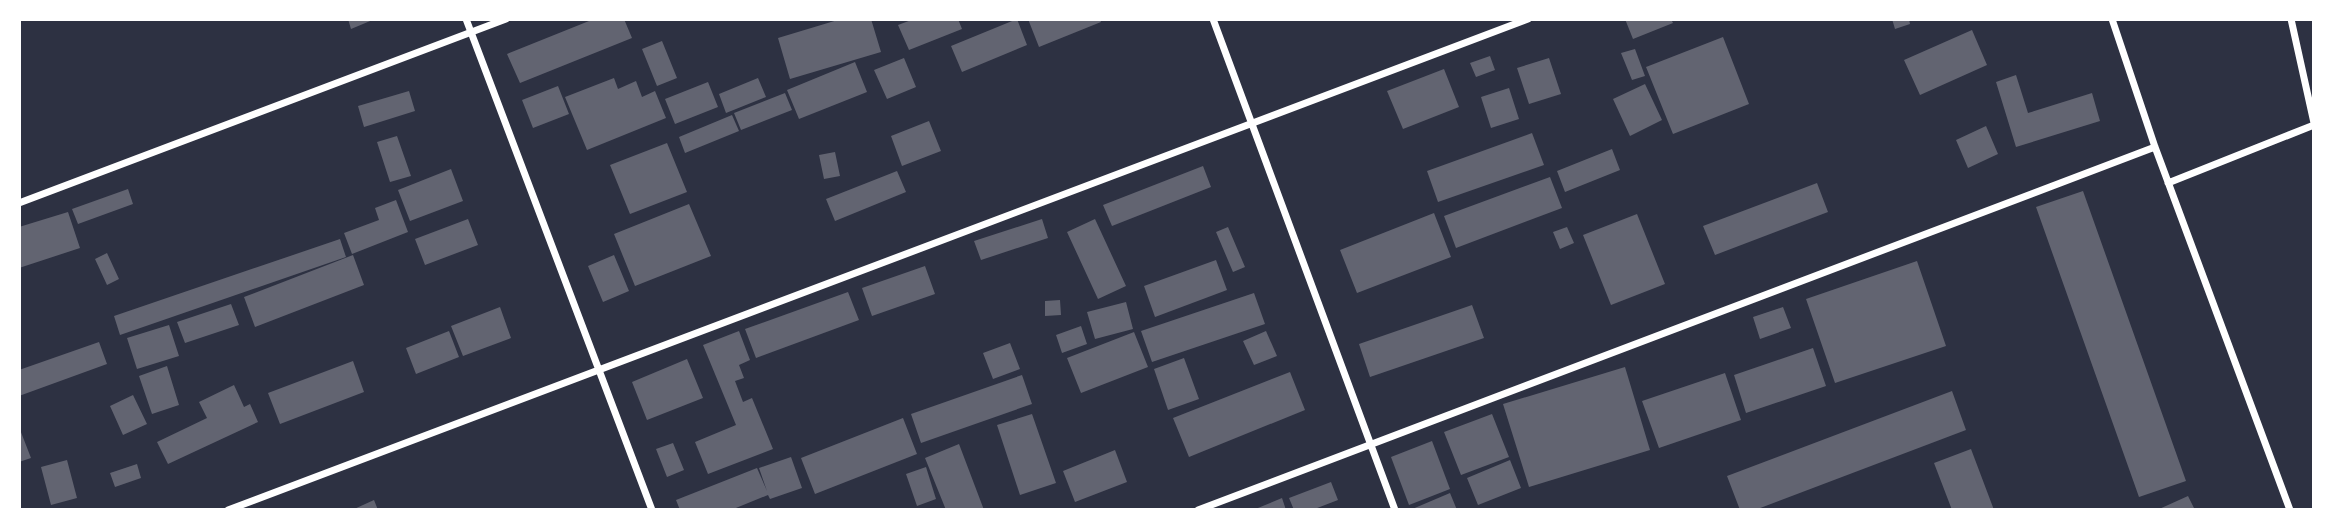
<svg xmlns="http://www.w3.org/2000/svg" width="2333" height="529" font-family="Spectral,serif">
<rect width="100%" height="100%" fill="#2d3142"/>
<path fill="#626471" d="M348,19h27l-24,10z
M594,19h30l8,19 -112,45 -13,-29z
M841,19h30l10,33 -91,27 -12,-41z
M914,19h44l4,10 -53,21 -11,-25z
M1017,19l10,26 -65,27 -11,-26z
M1028,19h72l1,3 -62,25z
M1625,19h46l2,4 -40,16z
M1892,19h17l1,5 -15,5z
M1972,30l15,35 -67,30 -16,-35z
M1723,37l26,67 -76,30 -27,-67z
M662,41l15,37 -20,8 -15,-37z
M1635,49l10,27 -13,4 -11,-27z
M1490,56l5,14 -19,7 -6,-14z
M904,58l12,29 -29,12 -13,-29z
M1549,58l12,36 -32,10 -12,-36z
M855,62l12,30 -68,27 -12,-29z
M1444,69l15,38 -56,22 -16,-38z
M2016,75l12,38 64,-20 8,28 -84,26 -20,-65z
M614,78l4,11 18,-8 6,16 13,-6 11,27 -79,32 -22,-53z
M758,78l8,19 -40,16 -7,-19z
M708,82l10,25 -43,17 -10,-25z
M1645,84l17,36 -32,16 -17,-37z
M558,86l11,28 -36,14 -11,-28z
M1509,88l10,31 -28,9 -10,-31z
M409,91l6,20 -51,16 -6,-21z
M785,93l7,17 -51,20 -7,-17z
M732,115l7,16 -54,22 -6,-16z
M929,121l12,30 -39,15 -11,-30z
M1986,126l12,28 -30,14 -12,-28z
M1532,133l12,32 -106,37 -11,-31z
M397,136l14,40 -21,6 -13,-40z
M667,143l20,49 -57,22 -20,-49z
M1612,149l8,21 -55,22 -8,-21z
M835,152l5,24 -16,3 -5,-24z
M1203,166l8,21 -99,39 -9,-21z
M451,169l12,32 -53,20 -12,-31z
M897,171l9,21 -71,29 -9,-22z
M1550,177l12,31 -106,40 -12,-32z
M1817,183l11,29 -113,43 -12,-29z
M128,189l5,15 -55,20 -6,-15z
M2083,191l103,290 -47,16 -103,-290z
M396,200l12,32 -56,22 -8,-21 35,-13 -4,-12z
M689,204l22,52 -76,30 -21,-52z
M68,212l12,36 -61,20v-41z
M1434,213l17,44 -94,36 -17,-43z
M1637,214l28,70 -54,21 -28,-70z
M468,219l10,26 -53,20 -10,-26z
M1042,219l6,19 -67,22 -7,-19z
M1095,219l31,67 -28,13 -31,-67z
M1228,227l17,40 -12,5 -17,-40z
M1567,227l7,16 -14,6 -7,-17z
M340,239l6,18 -226,78 -6,-19z
M107,253l12,26 -12,6 -12,-26z
M353,255l11,30 -109,42 -11,-30z
M614,255l15,36 -26,11 -15,-36z
M1216,260l11,30 -72,27 -11,-31z
M1917,261l29,85 -111,37 -29,-84z
M925,266l10,28 -63,22 -10,-28z
M848,292l11,28 -103,38 -11,-29z
M1254,293l11,31 -113,38 -11,-31z
M1060,300l1,15 -16,1v-15z
M1126,302l7,27 -38,10 -8,-27z
M231,304l8,21 -54,18 -8,-21z
M1472,305l12,33 -114,39 -11,-33z
M500,307l11,31 -48,18 -12,-30z
M1783,307l8,21 -31,11 -7,-22z
M169,325l10,31 -42,13 -10,-31z
M1081,326l6,18 -25,9 -6,-18z
M449,331l10,26 -43,17 -10,-26z
M739,331l11,29 -11,5 5,13 -9,3 8,21 9,-4 21,51 -65,25 -13,-32 41,-17 -33,-80z
M1266,331l11,25 -23,9 -11,-24z
M1134,332l14,35 -67,26 -14,-35z
M99,342l8,22 -88,32v-26z
M1010,343l10,26 -27,10 -10,-26z
M1813,348l13,38 -80,27 -12,-38z
M1184,358l15,41 -31,11 -14,-41z
M687,359l16,39 -56,22 -15,-38z
M353,361l11,31 -84,32 -12,-31z
M167,366l12,39 -27,9 -13,-38z
M1625,367l25,83 -121,37 -26,-83z
M1290,372l15,38 -116,47 -16,-39z
M1725,373l16,47 -82,28 -17,-47z
M1022,375l10,29 -111,39 -10,-29z
M234,385l10,22 6,-3 8,18 -90,42 -11,-22 50,-24 -8,-16z
M1952,391l14,39 -211,80h-15l-13,-34z
M133,395l14,29 -24,11 -13,-29z
M1032,414l24,69 -36,12 -23,-70z
M1492,414l17,43 -48,18 -17,-43z
M903,418l14,36 -102,40 -14,-36z
M19,427l12,31 -12,4z
M1432,441l18,48 -41,16 -18,-48z
M673,443l11,27 -17,7 -11,-28z
M959,444l25,66h-38l-21,-52z
M1971,449l23,61h-42l-18,-47z
M1115,450l12,32 -52,20 -12,-31z
M791,457l11,31 -32,11 -2,-4 -37,15h-51l-4,-10 81,-32 10,23 -8,-23z
M67,460l10,38 -26,7 -10,-38z
M1510,460l11,28 -43,17 -11,-27z
M137,464l4,14 -26,9 -5,-14z
M926,467l10,32 -19,7 -11,-32z
M1331,482l7,18 -26,10h-18l-5,-12z
M1450,493l7,17h-47z
M2188,496l7,14h-38z
M1282,498l4,12h-33z
M374,500l4,10h-26z"/>
<g fill="none" stroke-linecap="round" stroke-linejoin="round">
<path stroke="#fff" stroke-width="7" d="M466,19l186,491
M1213,19l182,491
M2112,19l43,128 135,363
M2291,19l23,104
M2168,183l146,-58
M19,203l487,-184
M228,510l1300,-491
M1198,510l957,-363"/>
</g>
<rect width="2333" height="529" fill="none" stroke="#ffffff" stroke-width="42"/>
</svg>
